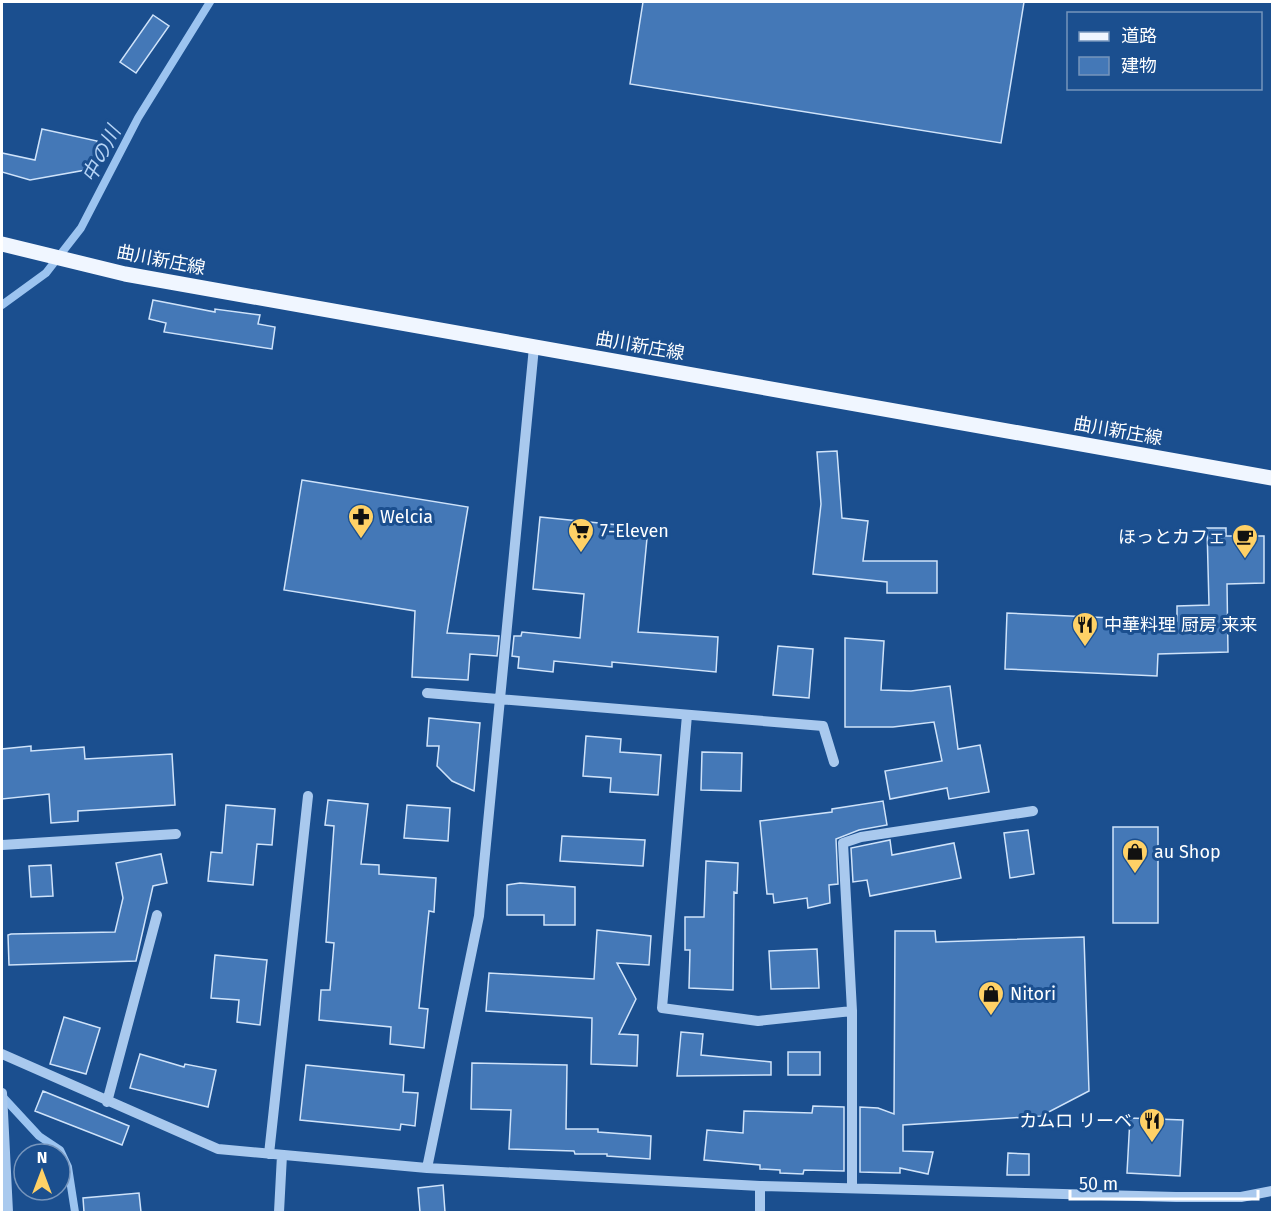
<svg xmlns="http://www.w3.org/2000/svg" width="1274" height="1214" font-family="'Fira Sans','Noto Sans JP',sans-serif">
<rect width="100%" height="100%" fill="#1b4f8f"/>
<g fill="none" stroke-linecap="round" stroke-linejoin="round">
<path stroke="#9cc4f0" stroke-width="8" d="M2,305l44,-32 35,-45 57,-110 72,-116
M2,1096l37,40 21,14 8,17 7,45"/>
</g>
<path fill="#4478b7" stroke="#cfe3fa" stroke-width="1.5" d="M643,2h381l-23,141 -371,-59z
M153,15l16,11 -33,47 -16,-11z
M42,129l55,12 -6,28 -61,11 -28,-8v-19l33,7z
M153,300l62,12v-3l45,6 -2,9 17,3 -3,22 -108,-17 2,-9 -17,-4z
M837,451l5,67 26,3 -5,40h74v32h-50v-11l-74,-8 8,-70 -4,-52z
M302,480l166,27 -21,126 52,3 -2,20 -27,-2 -2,26 -56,-3 3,-66 -131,-21z
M540,517l108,11 -10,104 80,5 -2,35 -104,-10v5l-58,-6 -1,11 -35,-4 1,-11 -7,-1 2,-20h7l1,-4 58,6 4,-44 -51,-5z
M1207,528h19v8h38v47l-37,1 1,68 -70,2 -1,22 -152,-7 2,-56 170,8v-15l32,-1z
M845,638l39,3 -3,49 30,1 39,-5 8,63 22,-4 9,47 -40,7 -2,-11 -57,11 -5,-28 57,-10 -8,-39 -41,5h-48z
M778,646l35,3 -4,49 -36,-3z
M429,718l51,5 -6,68 -22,-10 -15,-15 2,-20h-12z
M586,736l35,3 -1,13 41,3 -3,40 -48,-3 1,-14 -28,-2z
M31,746v5l53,-4 1,12 87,-5 3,51 -97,6v10l-27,2 -2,-29 -47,5v-50z
M702,752l40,1 -1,38 -40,-1z
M328,800l40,4 -7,60 18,1v9l57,4 -2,34 -5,-1 -10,97 9,1 -4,39 -34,-4 1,-17 -72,-7 2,-30h9l4,-47 -8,-1 8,-116 -9,-1z
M883,801l4,24 -28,5 -23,9 2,45 -9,1 1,18 -22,5 -1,-10 -33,5 -1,-9h-6l-7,-73 72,-9v-3z
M226,805l49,4 -3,36 -15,-1 -4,41 -45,-4 3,-29 11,1z
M407,805l43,3 -2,33 -44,-3z
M1113,827h45v96h-45z
M1028,830l6,44 -24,4 -6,-45z
M562,836l83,4 -2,26 -83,-5z
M890,840l2,15 62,-12 7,35 -91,18 -3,-16 -14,2 -2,-34z
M161,854l6,29 -14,3 -17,75 -127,4 -1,-30 3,-1 104,-2 8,-34 -7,-35z
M706,861l32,2 -1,30 -3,-1 -1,98 -44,-2 1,-38h-5v-33h19z
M51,865l2,31 -22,1 -2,-31z
M520,883l55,4v38h-31v-10h-37v-30z
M597,930l54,6 -2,29 -32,-2 19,36 -17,35 19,1 -1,31 -46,-2 1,-46 -106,-7 3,-38 105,6z
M895,931h40l1,11 148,-5 5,154 -48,25 -138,9v26l30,1 -5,22 -28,-6v5l-40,-1v-65l18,1 16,6z
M817,949l2,39 -48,1 -2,-38z
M215,955l52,5 -7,65 -23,-3 2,-22 -28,-2z
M64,1017l36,11 -14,46 -36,-10z
M681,1032l22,2 -2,21 70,7v13l-94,1z
M788,1052h32v23h-32z
M140,1054l44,13 1,-3 31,6 -8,37 -78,-19z
M472,1063l95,2 -1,64h32v3l53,4 -1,23 -43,-3v-2h-32l-1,-3 -65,-2 2,-39 -40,-1z
M306,1065l98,10 -1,17 15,1 -3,33 -14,-2 -1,6 -100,-10z
M43,1091l86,35 -7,19 -87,-34z
M813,1106l31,1v64l-40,-1 -1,4 -23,-1v-3l-20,-1v-4l-56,-5 3,-30 36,3 1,-22 68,2z
M1130,1118l53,2 -3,56 -53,-3z
M1008,1153l21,1v21h-22z
M443,1185l2,27h-25l-2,-24z
M139,1193l2,19h-57l-1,-14z"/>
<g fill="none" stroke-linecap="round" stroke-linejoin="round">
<path stroke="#a9c9ee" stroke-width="10" d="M427,693l396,33 11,36
M687,715l-25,293 96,13 94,-10
M2,845l174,-11
M2,1054l216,95 209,19 333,18 416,11h65l31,-6
M2,1093l6,119
M107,1102l50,-187
M269,1154l39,-358
M427,1168l52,-252 55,-569
M852,1187v-176l-9,-168 18,-6 172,-26
M279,1212l3,-57
M760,1212v-26"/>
<path stroke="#f0f6ff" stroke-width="15" d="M2,244l123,30 1147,204"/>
</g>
<defs>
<symbol id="pharmacy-pin" viewBox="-11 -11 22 30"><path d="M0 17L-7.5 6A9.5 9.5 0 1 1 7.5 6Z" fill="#ffd166" stroke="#1b4f8f"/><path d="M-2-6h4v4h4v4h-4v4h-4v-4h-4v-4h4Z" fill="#111"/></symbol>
<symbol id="supermarket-pin" viewBox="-11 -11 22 30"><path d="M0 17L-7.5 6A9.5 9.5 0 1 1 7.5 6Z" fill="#ffd166" stroke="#1b4f8f"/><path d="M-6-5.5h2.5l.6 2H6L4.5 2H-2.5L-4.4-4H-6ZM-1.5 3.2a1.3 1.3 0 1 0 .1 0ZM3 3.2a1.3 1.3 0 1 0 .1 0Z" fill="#111"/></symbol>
<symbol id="cafe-pin" viewBox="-11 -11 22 30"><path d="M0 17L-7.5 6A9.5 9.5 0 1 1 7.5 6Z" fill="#ffd166" stroke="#1b4f8f"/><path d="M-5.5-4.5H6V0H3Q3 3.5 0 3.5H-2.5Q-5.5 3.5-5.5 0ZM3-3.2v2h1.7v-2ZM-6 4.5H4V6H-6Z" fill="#111"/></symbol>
<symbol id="restaurant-pin" viewBox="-11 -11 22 30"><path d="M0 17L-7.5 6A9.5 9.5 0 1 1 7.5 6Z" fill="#ffd166" stroke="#1b4f8f"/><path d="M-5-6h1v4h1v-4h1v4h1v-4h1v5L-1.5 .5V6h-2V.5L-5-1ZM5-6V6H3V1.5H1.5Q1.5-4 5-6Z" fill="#111"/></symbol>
<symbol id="shop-pin" viewBox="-11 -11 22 30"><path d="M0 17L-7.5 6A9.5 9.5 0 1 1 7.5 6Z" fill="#ffd166" stroke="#1b4f8f"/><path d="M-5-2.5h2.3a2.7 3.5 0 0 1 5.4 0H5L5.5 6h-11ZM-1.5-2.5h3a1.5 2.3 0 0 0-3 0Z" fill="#111"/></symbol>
</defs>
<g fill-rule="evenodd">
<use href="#pharmacy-pin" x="346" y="502" width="30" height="40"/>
<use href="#supermarket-pin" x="566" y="516" width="30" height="40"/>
<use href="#cafe-pin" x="1230" y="522" width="30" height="40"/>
<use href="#restaurant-pin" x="1070" y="610" width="30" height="40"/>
<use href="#shop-pin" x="1120" y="837" width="30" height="40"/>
<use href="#shop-pin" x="976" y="979" width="30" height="40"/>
<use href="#restaurant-pin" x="1137" y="1106" width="30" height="40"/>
</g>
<g text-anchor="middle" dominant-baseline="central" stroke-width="6" stroke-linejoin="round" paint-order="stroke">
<g font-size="18" fill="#fff" stroke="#1b4f8f">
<text transform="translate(161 260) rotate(11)">曲川新庄線</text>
<text transform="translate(640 346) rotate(10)">曲川新庄線</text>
<text transform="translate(1118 431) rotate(10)">曲川新庄線</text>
</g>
<g font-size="18" fill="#fff" stroke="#1b4f8f" text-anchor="start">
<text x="380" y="517">Welcia</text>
<text x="600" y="531">7-Eleven</text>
<text x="1226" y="537" text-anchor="end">ほっとカフェ</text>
<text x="1104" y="625">中華料理 厨房 来来</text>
<text x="1154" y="852">au Shop</text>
<text x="1010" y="994">Nitori</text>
<text x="1132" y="1121" text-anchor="end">カムロ リーベ</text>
</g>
<g font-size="20" font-style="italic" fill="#b5d3f5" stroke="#1b4f8f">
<text transform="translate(101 154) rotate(-63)">中の川</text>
</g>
</g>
<rect width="1274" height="1214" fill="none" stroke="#ffffff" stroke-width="6"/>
<rect x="1067" y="12" width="195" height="78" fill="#1b4f8f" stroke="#7695bc" stroke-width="1.5"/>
<rect x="1079" y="32" width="30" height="9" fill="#f0f6ff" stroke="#7695bc" stroke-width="1.5"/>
<text x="1121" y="42" font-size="18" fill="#ffffff">道路</text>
<rect x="1079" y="57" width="30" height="18" fill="#4478b7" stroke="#7695bc" stroke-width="1.5"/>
<text x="1121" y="72" font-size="18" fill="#ffffff">建物</text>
<g transform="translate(42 1172)"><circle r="28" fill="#1b4f8f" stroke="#7695bc" stroke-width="1.5"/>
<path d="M0-4.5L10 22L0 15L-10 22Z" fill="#ffd166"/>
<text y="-9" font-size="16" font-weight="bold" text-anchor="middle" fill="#ffffff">N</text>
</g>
<path d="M1070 1190v9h188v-9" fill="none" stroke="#ffffff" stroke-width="3"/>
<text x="1079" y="1190" font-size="18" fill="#ffffff" stroke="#1b4f8f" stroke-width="4.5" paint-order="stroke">50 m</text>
</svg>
